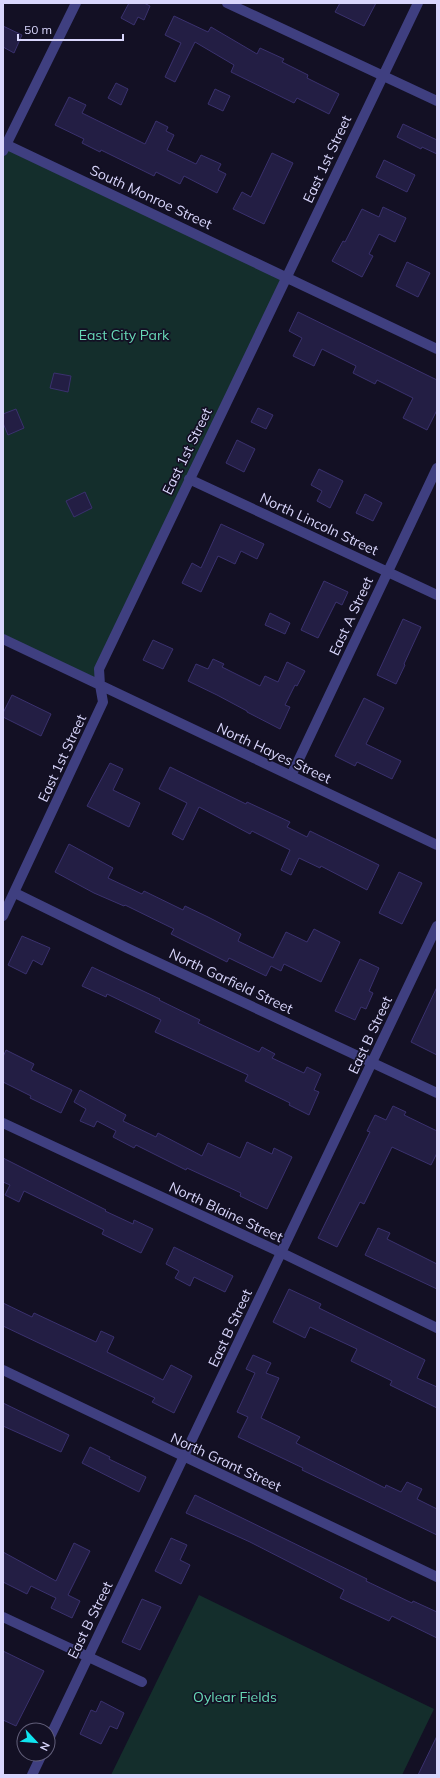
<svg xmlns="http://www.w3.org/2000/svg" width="440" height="1778" font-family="Mulish,sans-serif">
<rect width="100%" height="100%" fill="#131024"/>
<path fill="#142e2c" d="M6,144l281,134 -188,391 1,16 -97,-46v-488z
M199,1595l235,114 -32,66h-291z"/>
<path fill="#231e44" stroke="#3a316e" d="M129,3h15l6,3 -6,14 -6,-3 -4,8 -13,-7z
M340,3h36l-12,23 -29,-14z
M174,16l34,16 3,-5 46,27 3,-6 24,11 -2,3 26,13 -1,3 32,16 -10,20 -32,-16 -3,5 -63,-31 3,-7 -39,-23 -20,40 -10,-5 16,-34 -16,-8z
M3,26l19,9 -8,18 -11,-6z
M116,83l12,6 -7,16 -13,-7z
M215,89l15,7 -7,15 -15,-7z
M69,97l17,8 -4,8 63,31 11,-23 12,6 -2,4 8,4 -7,15 29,14 5,-9 20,9 -3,6 8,4 -9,19 -33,-17 -4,8 -24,-12 -2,4 -53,-26 -1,2 -18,-9 2,-4 -29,-14z
M403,124l34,16v14l-15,-7 -1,2 -24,-12z
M272,153l21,10 -29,61 -31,-15 9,-17 9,5z
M384,160l31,15 -8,17 -31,-15z
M383,207l23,11 -11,24 -16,-8 -10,20 4,2 -11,21 -30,-16 11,-20 2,1 17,-33 17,8z
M407,262l23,11 -12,24 -22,-11z
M298,312l139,68v30l-10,20 -24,-12 10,-20 -36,-18 -2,4 -22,-11 3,-7 -34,-17 -8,17 -21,-10 9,-18 -13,-7z
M54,373l17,3 -3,16 -18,-4z
M258,408l15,7 -7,14 -15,-7z
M16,409l8,19 -16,7 -5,-12v-9z
M237,440l18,9 -11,23 -18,-9z
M319,469l24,12 -13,27 -13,-7 5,-10 -11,-6z
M85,492l7,16 -18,9 -8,-16z
M365,494l17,9 -9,18 -17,-8z
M221,524l43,20 -7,15 -16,-8 -6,13 -17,-8 -17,36 -19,-9 10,-20 9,5z
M324,581l24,11 -6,13 -6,-3 -18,36 -17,-8z
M270,613l20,10 -5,11 -20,-9z
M403,619l18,8 -17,37 1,1 -9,19 -19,-9z
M153,640l20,9 -10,20 -20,-9z
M213,659l11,5 -2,3 38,19 5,-10 13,6 9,-20 18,9 -8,15 -2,-1 -10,20 5,2 -10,22 -33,-17v-1l-30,-16 -29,-14 8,-17 12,5z
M12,695l39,19 -10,22 -38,-19v-4z
M364,698l20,10 -18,36 35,17 -9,18 -35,-17 -2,4 -20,-10z
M110,763l13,6 -10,21 27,13 -11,24 -42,-21z
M170,767l76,37 1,-2 43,20 -3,5 20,10 3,-6 69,34 -12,25 -46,-24 -1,2 -21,-10 -8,17 -10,-5 9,-20 -38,-19 -2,3 -51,-27 -16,33 -11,-6 15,-31 -28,-14z
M69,844l44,24 -5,10 34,16 2,-3 39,19 2,-4 23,11 33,17 -3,7 35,17 13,-26 21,10 7,-13 26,13 -19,40 -37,-18 -3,7 -10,-5 -5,10 -37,-18 -2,4 -56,-28 3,-5 -49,-24 -1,1 -30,-13 -39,-21z
M399,872l23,11 -20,41 -23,-11z
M22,936l28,12 -8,17 -9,-5 -7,14 -18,-9z
M360,959l19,9 -10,23 4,2 -7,16 -5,-2 -6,13 -20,-9z
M92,967l68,32 -1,1 41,20 -2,3 61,29 3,-5 13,7 -3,4 32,15 3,-6 14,7 -7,16 5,2 -10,23 -20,-10 1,-2 -45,-22 3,-6 -93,-43 6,-12 -54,-26 -1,3 -24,-11z
M437,987v68l-26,-13z
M6,1050l28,14 -3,6 41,20 -11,23 -31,-15 1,-2 -28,-14v-25z
M80,1090l46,25 -3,6 33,16 2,-4 44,23 6,-13 32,15 7,-16 25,12 2,-6 18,9 -25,52 -27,-13 1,-3 -54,-25 -1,2 -50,-25 -2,3 -21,-11 3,-6 -19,-10 -3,6 -14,-6 6,-12 -12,-7z
M393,1106l13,6 -2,3 33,16v22l-6,12 -39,-18 -28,57 -4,-2 -23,45 -19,-9 52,-106 -3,-1 8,-16 11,5z
M3,1158l103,52 -1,1 28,13 1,-4 19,9 -12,24 -39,-19 2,-4 -80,-39 -5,11 -14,-7 5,-10 -7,-3z
M378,1228l12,5 -3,6 50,25v25l-72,-34z
M174,1247l59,29 -8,16 -31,-15 -4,9 -15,-8 4,-7 -13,-7z
M289,1289l32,15 -2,4 106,52 -8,18 20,9v21l-47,-23 2,-4 -41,-20 6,-12 -47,-22 -5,11 -32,-16z
M3,1303l29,14 2,-4 62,29 5,-11 13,6 -7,15 56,28 8,-15 21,11 -18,37 -22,-11 3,-4 -152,-72z
M253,1355l18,8 -5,10 13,5 -18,40 39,19 -4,6 89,45 1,-3 15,7 6,-10 15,7 -5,10 20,10v26l-135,-65 1,-2 -65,-31 10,-20 -11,-5 18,-39 -9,-4z
M3,1403l66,32 -8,17 -58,-26z
M90,1447l20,10 -1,2 37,18 -7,15 -57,-29z
M195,1495l172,84 -1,2 46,22 1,-2 24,11v26l-45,-22 -3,5 -49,-23 4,-8 -94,-48 -64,-29z
M171,1538l16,7 -7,15 10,5 -9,19 -26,-13z
M74,1543l16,8 -22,44 12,6 -8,17 -21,-10 5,-10 -25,-12 -4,8 -24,-12v-30l53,29z
M142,1599l19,8 -21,43 -18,-8z
M3,1651l41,20 -28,55 -13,-6z
M101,1701l23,12 -7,16 -7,-3 -9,18 -21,-10 11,-24 5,2z
M437,1736v39h-19z"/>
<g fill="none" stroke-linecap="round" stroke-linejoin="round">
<path stroke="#3f3f80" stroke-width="10" d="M227,3l210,98
M3,143l434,206
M3,151l73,-148
M189,479l248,116
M3,639l434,206
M291,776l146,-308
M15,893l112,55 310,145
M3,916l100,-214 -3,-17 -1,-16 319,-666
M3,1123l279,130 155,75
M3,1370l434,207
M3,1617l139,65
M48,1741l389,-815
M32,1775l10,-21"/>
</g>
<g text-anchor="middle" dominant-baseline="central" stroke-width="3.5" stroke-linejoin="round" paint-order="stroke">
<g font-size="14" fill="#d9d6fc" stroke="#131024">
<text transform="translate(327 159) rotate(-65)">East 1st Street</text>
<text transform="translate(151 197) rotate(25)">South Monroe Street</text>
<text transform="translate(187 451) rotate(-64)">East 1st Street</text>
<text transform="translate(319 524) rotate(25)">North Lincoln Street</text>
<text transform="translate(351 616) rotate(-65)">East A Street</text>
<text transform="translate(274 753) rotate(25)">North Hayes Street</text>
<text transform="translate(62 758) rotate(-65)">East 1st Street</text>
<text transform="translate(231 981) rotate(25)">North Garfield Street</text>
<text transform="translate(370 1035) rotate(-65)">East B Street</text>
<text transform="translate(226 1212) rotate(25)">North Blaine Street</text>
<text transform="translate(230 1328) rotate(-65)">East B Street</text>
<text transform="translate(226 1462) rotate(25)">North Grant Street</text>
<text transform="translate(90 1620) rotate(-64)">East B Street</text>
</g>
<g font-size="14" fill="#67d8b6" stroke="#131024">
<text x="124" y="335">East City Park</text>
<text x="235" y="1697">Oylear Fields</text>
</g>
</g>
<rect width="440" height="1778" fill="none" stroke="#d9d6fc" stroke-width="8"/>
<g transform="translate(36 1742) rotate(116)"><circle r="19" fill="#131024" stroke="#625f7a"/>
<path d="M0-3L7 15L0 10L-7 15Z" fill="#10e4ef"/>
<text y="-6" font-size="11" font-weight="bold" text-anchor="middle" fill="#d9d6fc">N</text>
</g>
<path d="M18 34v6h105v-6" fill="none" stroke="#d9d6fc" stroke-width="2"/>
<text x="24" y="34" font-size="12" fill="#d9d6fc" stroke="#131024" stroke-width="3" paint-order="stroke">50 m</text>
</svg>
